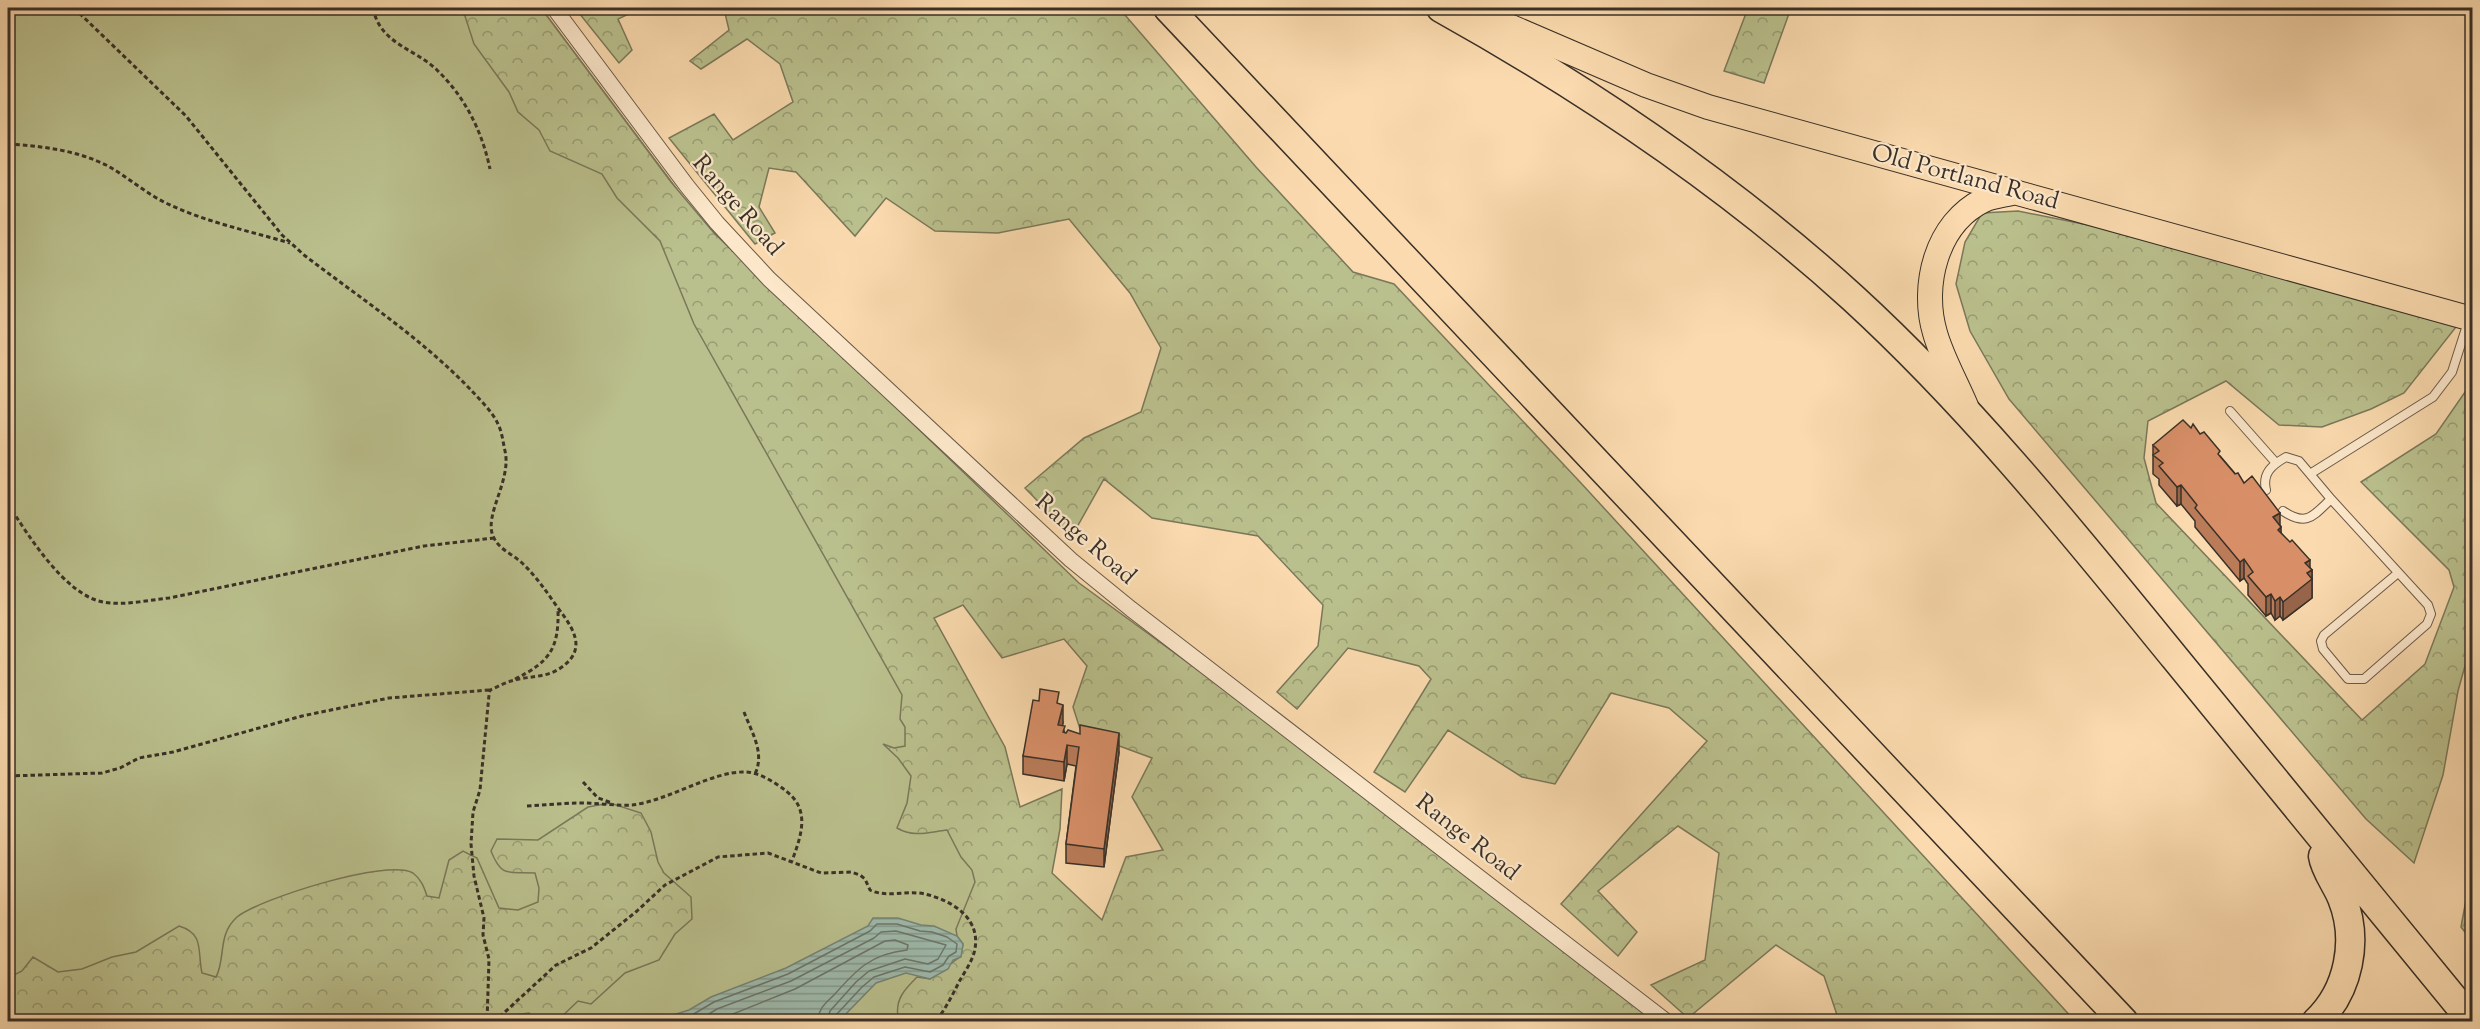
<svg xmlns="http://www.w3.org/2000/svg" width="2480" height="1029" font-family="'Sorts Mill Goudy',serif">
<defs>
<pattern id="forest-crowns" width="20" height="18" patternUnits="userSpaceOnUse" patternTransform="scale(1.5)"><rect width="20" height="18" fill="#bac08d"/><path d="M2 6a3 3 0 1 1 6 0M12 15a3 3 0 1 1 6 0" fill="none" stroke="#989c73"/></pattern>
<pattern id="water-rules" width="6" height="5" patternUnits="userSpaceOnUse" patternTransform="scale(1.5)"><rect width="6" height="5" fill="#9ebaac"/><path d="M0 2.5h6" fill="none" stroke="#82988c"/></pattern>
</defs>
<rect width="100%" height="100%" fill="#fadaae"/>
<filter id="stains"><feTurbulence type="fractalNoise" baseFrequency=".00333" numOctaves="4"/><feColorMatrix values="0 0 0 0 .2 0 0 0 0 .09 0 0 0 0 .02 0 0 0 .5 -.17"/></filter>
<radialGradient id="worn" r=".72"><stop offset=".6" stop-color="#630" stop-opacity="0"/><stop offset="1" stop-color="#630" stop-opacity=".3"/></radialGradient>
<path fill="#bac08d" stroke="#7a785a" stroke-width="1.5" d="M8,8h533l150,200 47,48 341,756 478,9h-1549z"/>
<path fill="url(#forest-crowns)" stroke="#7a785a" stroke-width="1.5" fill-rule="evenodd" d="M459,8h82l130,174 43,51 365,350 164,120 414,318h-763l4,-4c-3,-18 7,-28 19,-40l13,2 31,-23 2,-12 -6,-8 -1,-7 19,-47 -3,-12 -11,-13 -14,-27c-18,2 -33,8 -50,-2l10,-25 4,-27 -13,-18 -15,-14 11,4 11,-2v-19l-5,-8 2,-24 -208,-371 -34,-83 -43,-43 -15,-24 -52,-23 -11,-21 -21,-18 -9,-20 -35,-48 -9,-28zM963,605l39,53 62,-19 23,27 -14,41 8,25 71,26 -20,39 31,53 -37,7 -24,63 -50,-47 8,-44 2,-40 -42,18 -15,-60 -71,-129z
M575,8h66l-23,11 14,31 -13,13z
M721,8h398l137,159 97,105 41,12 186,198 495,539h-236l-15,-45 -48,-31 -88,73 -37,-33 54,-25 14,-107 -41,-27 -80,65 39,41 -19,24 -57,-52 146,-163 -38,-33 -58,-15 -56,91 -33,-7 -74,-47 -43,62 -31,-20 57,-93 -12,-13 -71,-18 -51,61 -20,-17 41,-46 5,-41 -65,-69 -106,-18 -48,-39 -32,57 -47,-48 59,-50 57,-26 20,-64 -31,-55 -61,-74 -71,14 -63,-2 -49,-33 -31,38 -59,-64 -27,-4 -10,39 16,26 -20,11 -86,-106 45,-24 19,26 60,-38 -13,-38 -33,-25 -46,30 -11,-8 39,-31 -5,-21z
M1748,8h43l-27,75 -40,-12z
M2018,211l105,21 333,95 -52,66 -33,16 -49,18 -43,-2 -53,-44 -78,40 -4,37 12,45 206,217 63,-56 29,-77 -5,-17 -88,-88 75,-48 36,-52v259l-14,50 -15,84 -29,88 -48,-44 -357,-420 -39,-68 -14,-47 9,-42 17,-29z
M610,803l31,10 10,19 7,30 6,11 27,24 1,22 -17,15 -16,26 -34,13 -34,31 -13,-3 -21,20h-20l-8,-8 -15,2 -9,7 -497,-1v-43l14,-7 11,-14 25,15 24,-3 30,-12 24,-5 43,-26c26,8 18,25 23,47l14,4c10,-19 1,-42 21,-60 22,-18 151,-59 176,-44 8,6 11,14 14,23l12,2 10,-38 14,-9 14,7 22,50 19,2 20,-8 1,-14 -4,-15c-26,-2 -33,6 -44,-22l6,-12 41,1 50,-33z
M2472,867v74l-11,-14z"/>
<path fill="url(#water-rules)" stroke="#768377" stroke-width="1.5" d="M873,918h25l23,7 13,1 23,10 6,8 -2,13 -8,3 -5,9 -18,10 -24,-6 -30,10 -36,37 -186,1 35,-11 22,-13 75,-29 82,-42z"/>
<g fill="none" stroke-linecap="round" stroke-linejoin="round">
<path stroke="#6c756a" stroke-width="1.5" d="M673,1022l19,-7 22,-13 74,-28 82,-43 7,-7h20l23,7 12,1 15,5 10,7 -1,8 -7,4 -6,9 -13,7 -25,-5 -31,10 -12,10 -26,28 -2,7
M696,1022l21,-13 74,-28 83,-43 7,-6 15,-1 50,14 -8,14 -10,5 -23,-5 -36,12 -13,11 -26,29 -3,11
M713,1022l82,-33 90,-48 10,-1 13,5 -1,5c-36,4 -50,19 -73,45 -8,8 -16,13 -16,27"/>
<defs>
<path id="lane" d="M2230,411l46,52
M2266,490c-4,-17 6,-25 20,-33l13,4 11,13 123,-77 19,-25 16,-50
M2331,499l97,106 3,9 -4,10 -63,55h-16l-25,-30 -2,-8 3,-6 74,-62
M2283,511c24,16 30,5 48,-12l-21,-25"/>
<path id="street" d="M554,8l133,178 30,37 52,56 302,281 60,49 536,413"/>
<path id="primary" d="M1467,8l179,77 62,22 764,212
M1966,406c-10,-24 -24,-48 -31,-73 -14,-47 1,-110 49,-133 9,-4 21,-5 32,-8"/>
<path id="highway" d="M1168,8l956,1014
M1441,8c147,82 287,176 412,290 119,109 220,235 322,360 99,122 198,242 297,363
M2316,1022c33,-31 43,-82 26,-124 -5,-13 -17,-28 -19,-42"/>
</defs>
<use href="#lane" stroke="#695a49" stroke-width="10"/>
<use href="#street" stroke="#695a49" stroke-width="17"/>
<use href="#primary" stroke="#393027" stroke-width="26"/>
<use href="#highway" stroke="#393027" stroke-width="31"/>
<path stroke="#393027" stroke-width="3" stroke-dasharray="4.5 3" stroke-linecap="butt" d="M74,8l112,108 96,119 22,20c56,43 117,83 166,134 10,11 22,22 28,35 4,8 5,18 7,27 7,30 -23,66 -11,87 5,11 18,16 27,24 15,14 25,29 37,46 15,20 31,42 1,61 -14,9 -32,7 -48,12 -7,2 -14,6 -21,9l-1,5 -9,95 -7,22 -2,32 3,32 10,42 -1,17 6,24 -2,63
M373,8c7,36 41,40 64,62 28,27 45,61 53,99
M8,144c32,2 68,6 98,21 21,11 40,29 62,39 38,18 81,27 122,39
M8,504c20,31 57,91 95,98 21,4 45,-2 66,-4l255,-52 70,-8
M515,679c35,-17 44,-31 43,-69
M744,712c8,21 21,41 11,62
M8,776l94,-3 18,-5 19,-10 34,-6 129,-36 87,-18 100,-8
M583,782l15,16 14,5
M527,806c18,-1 36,-3 54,-3 17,0 34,3 51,2 36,-4 80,-34 113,-33 14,0 31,11 41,19 25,19 15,45 6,70
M494,1022l62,-57 35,-17 46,-37 28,-26 53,-28 50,-4 53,20 30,-1 9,3 5,4 5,11c16,8 37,0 55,4 29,7 58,26 49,59 -3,10 -10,20 -15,29 -7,14 -14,28 -24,40"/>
<use href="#lane" stroke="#fce7ca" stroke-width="8"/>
<use href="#street" stroke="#fce7ca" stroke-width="15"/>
<use href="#primary" stroke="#fadaae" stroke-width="24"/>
<use href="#highway" stroke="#fadaae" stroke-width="28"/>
</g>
<path fill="#ba7b59" stroke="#393027" stroke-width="1.5" d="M2153,445l67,11 60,70 1,7 31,37v28l-29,22 -3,-4 -5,4 -4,-7 -5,3 -18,-21v-11l-4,-6 -4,3 -45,-54v-6l-14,-17 -4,2 -18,-21v-6l-6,-5z
M1039,701l20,3 4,19 -1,3 3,7 54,19 -15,115 -38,-4v-19l10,-78 -9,-2 -3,17 -41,-7v-18z"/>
<path fill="#976449" stroke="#393027" stroke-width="1.5" d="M2181,485v19l-4,2v-19z
M2280,513v15l1,-1v19l-8,-29z
M2244,559v19l-4,3v-19z
M2310,560v11l2,-1v28l-29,22v-18l22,-39z
M2271,594v19l-5,3v-19z
M2280,597v19l-5,4v-19z
M1063,705v18l-5,21v-19z
M1119,733v19l-15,115v-18z
M1067,745v19l-3,17v-19z"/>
<path fill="#d88f68" stroke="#393027" stroke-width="1.5" d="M2183,420l8,8 2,-4 7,10 4,-2 16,19 -2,3 17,20 3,-1 6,10 8,-7 28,37 -7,4 8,10 -3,3 12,12 2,-2 18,20 -5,3 7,7 -5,3 5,6 -29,23 -3,-5 -5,4 -4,-7 -5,3 -18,-21 5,-4 -9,-13 -4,3 -45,-54 2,-3 -16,-20 -4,2 -18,-21 4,-3 -10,-8 6,-4 -6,-6z
M1040,689l19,3 -2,11 6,2 -5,20 7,1 -2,6 3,1 2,-3 12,4v-9l39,8 -15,116 -38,-5 13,-97 -12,-2 -3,17 -41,-6 10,-56 6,1z"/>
<g text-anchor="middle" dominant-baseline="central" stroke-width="4.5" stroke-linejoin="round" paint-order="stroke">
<g font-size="24" fill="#393027" stroke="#fce7ca">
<text transform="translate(1965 178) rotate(15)">Old Portland Road</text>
<text transform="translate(737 206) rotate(49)">Range Road</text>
<text transform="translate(1085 540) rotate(41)">Range Road</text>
<text transform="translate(1467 838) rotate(38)">Range Road</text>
</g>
</g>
<rect width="2480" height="1029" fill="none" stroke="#fadaae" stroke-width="30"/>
<rect x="9" y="9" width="2462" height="1011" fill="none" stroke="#393027" stroke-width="3"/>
<rect x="15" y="15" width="2450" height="999" fill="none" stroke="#393027" stroke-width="1.5"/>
<rect width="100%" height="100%" filter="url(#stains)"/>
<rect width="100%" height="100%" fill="url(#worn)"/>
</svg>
